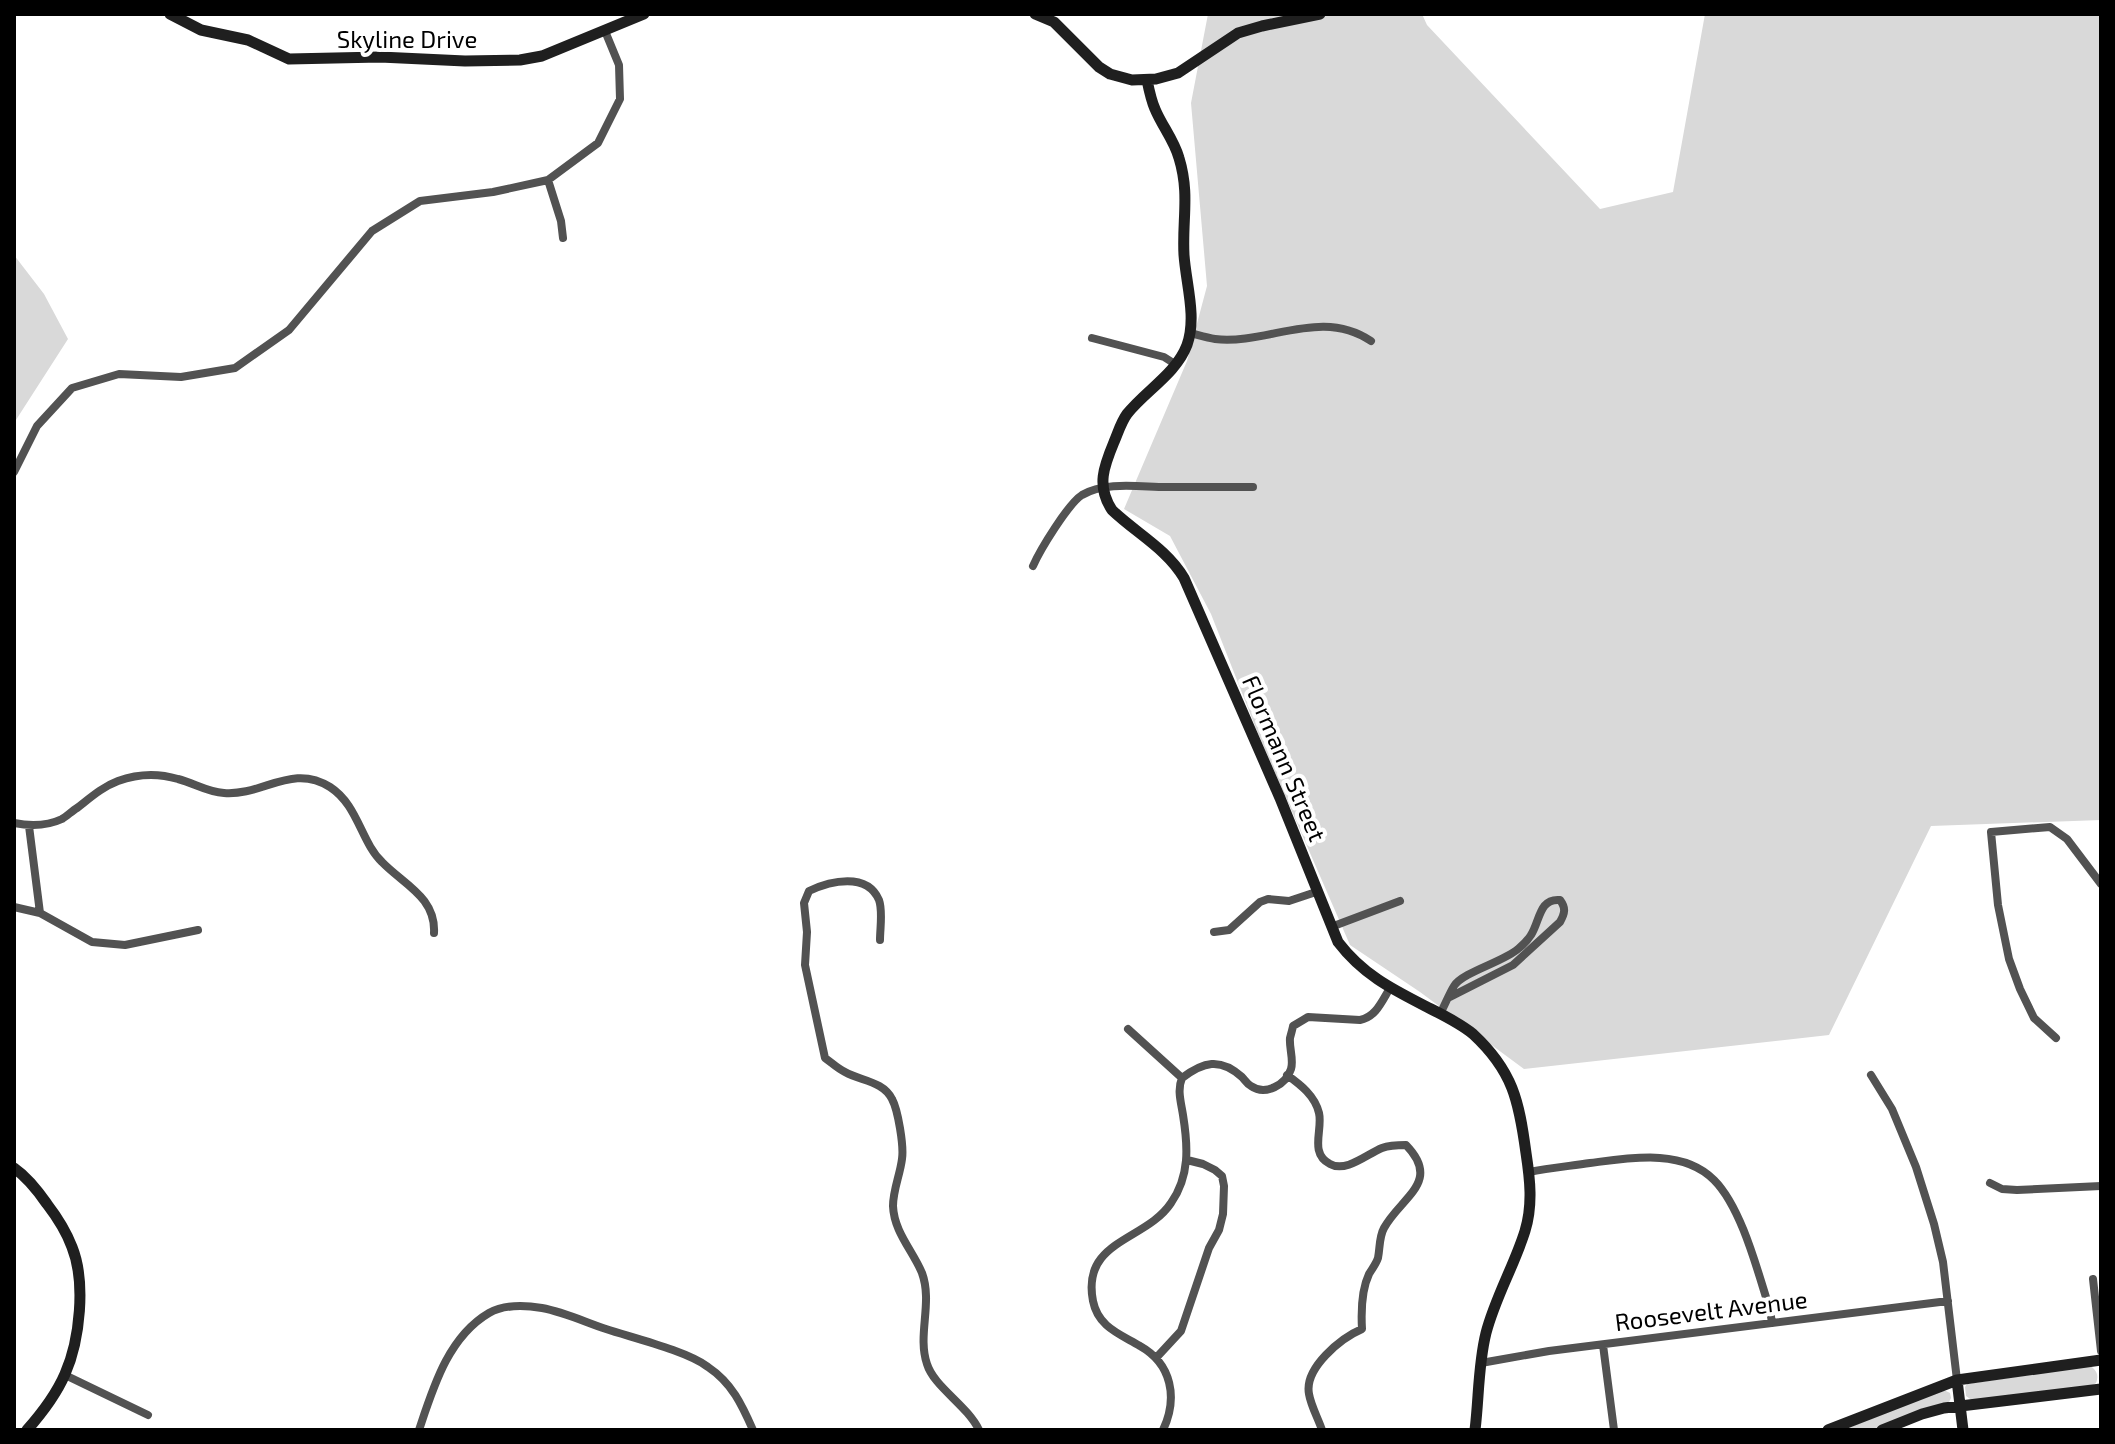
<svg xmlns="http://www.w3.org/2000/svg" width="2115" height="1444" font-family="'Exo 2',sans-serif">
<rect width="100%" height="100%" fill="#fff"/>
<path fill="#d9d9d9" d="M1208,14h214l5,11 173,184 73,-17 32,-178h396v806l-170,6 -102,209 -305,34 -104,-77 -70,-47 -93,-214 -46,-117 -41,-78 -46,-27 63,-148 20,-75 -16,-183z
M14,255l30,39 24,45 -54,84z
M2090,1366c7,4 9,10 6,17l-3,2 -120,16 -7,-5 -1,-9 2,-3z
M1940,1391h6l4,2 1,5 -2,4 -20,5 -56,23h-30z"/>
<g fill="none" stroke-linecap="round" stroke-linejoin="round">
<path stroke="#525252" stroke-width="8" d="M548,180l13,41 2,17
M1190,333c8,2 17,5 25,6 53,6 106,-32 156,2
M1092,338l72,19 11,7
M14,472l23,-46 35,-38 47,-14 62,3 54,-9 54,-38 83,-99 48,-30 73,-9 55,-12 50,-37 22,-44 -1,-34 -14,-34
M1033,566c7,-16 35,-62 49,-71 23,-14 59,-8 84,-8 29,0 58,0 87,0
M14,823c15,3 33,3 48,-4 5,-3 10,-8 15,-11 13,-10 25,-21 41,-27 19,-7 40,-8 60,-2 16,4 29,13 46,14 39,3 68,-30 106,-6 28,18 31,55 52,75 21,22 54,35 52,71
M29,826l11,87
M14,907l26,6 52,29 33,3 73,-15
M1331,927l69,-26
M1214,932l15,-2 31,-28 8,-3 21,2 27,-9
M880,940c0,-12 3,-29 -1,-40 -12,-28 -49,-19 -70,-9l-5,12 3,29 -2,33 20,93c7,5 13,11 20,14 16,9 38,9 47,27 6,11 12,47 10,60 -2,16 -9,31 -9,47 1,26 20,45 29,67 11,30 -5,62 5,91 7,23 40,41 52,66
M1440,1014c5,-9 9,-20 14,-28 9,-14 49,-24 64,-37 5,-4 10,-9 13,-14 9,-14 8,-37 29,-35 6,8 5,13 0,22l-47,43 -63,32
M1128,1029l54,49
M2056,1038l-22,-20 -14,-29 -11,-30 -11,-54 -7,-73 59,-5 17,12 34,45
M1287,1075c14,10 28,21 32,38 4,17 -10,40 11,51 16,9 37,-10 52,-16 8,-3 16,-3 24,-3 36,37 -5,52 -22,83 -5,9 -4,20 -6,30 -2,6 -6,11 -9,16 -8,17 -8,37 -7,55 -21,9 -58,39 -53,65 2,12 9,24 13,36
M1871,1075l21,34 24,58 18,57 9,38 14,118
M1529,1172c20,-4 41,-6 61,-9 39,-5 93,-15 124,17 28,28 44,93 56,130l2,13
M1990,1183l12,6 15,1 84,-4
M2093,1279l8,72
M1603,1345l11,85
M1156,1358l25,-27 28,-83 10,-18 4,-16 1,-28 -2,-10 -7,-6 -12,-6 -16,-4
M1481,1363l68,-12 399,-50
M65,1375l83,40
M419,1430c14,-42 29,-93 70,-117 16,-9 35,-8 53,-5 22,4 43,14 64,21 27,9 81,22 102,38 24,16 34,38 45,63
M1163,1430c15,-32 9,-66 -23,-84 -20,-12 -42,-19 -47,-45 -12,-61 53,-60 78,-98 19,-27 17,-57 12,-88 -2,-13 -6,-25 -1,-37 21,-16 38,-21 60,-1 3,3 5,7 9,9 14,10 35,-1 40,-17 3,-9 -2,-21 -1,-31 0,0 3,-11 3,-12l15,-9 52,3c16,-3 22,-19 30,-32"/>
<path stroke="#1f1f1f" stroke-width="11" d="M170,14l31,16 47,10 41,19 91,-2 85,4 55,-1 22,-4 102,-42
M1035,14l19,8 45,45 11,7 22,6 24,-1 22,-6 60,-40 24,-7 58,-12
M1147,80c2,10 4,20 8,29 7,17 19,31 24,49 11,36 3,62 5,97 2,29 13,62 3,90 -11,29 -42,46 -60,69 -6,8 -9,19 -13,28 -10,24 -18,44 -2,68 24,23 55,39 72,68l96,220 58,144c26,34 56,48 93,67 14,7 30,15 42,25 40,37 46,67 53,119 4,26 7,52 -1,78 -11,35 -30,67 -39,102 -8,32 -7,65 -11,97
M14,1168c13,9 24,23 33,36 10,13 19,27 25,43 14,35 8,93 -7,127 -9,21 -23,39 -38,56
M1957,1380l6,50
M1828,1430l129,-50 144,-20
M1882,1430l40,-16 22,-6 157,-19"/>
</g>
<g text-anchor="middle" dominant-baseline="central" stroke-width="8" stroke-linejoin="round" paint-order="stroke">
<g font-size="24" fill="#000" stroke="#fff">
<text x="407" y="38">Skyline Drive</text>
<text transform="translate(1285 758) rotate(67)">Flormann Street</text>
<text transform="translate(1711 1310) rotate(-7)">Roosevelt Avenue</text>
</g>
</g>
<rect width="2115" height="1444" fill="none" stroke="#000000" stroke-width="32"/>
</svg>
